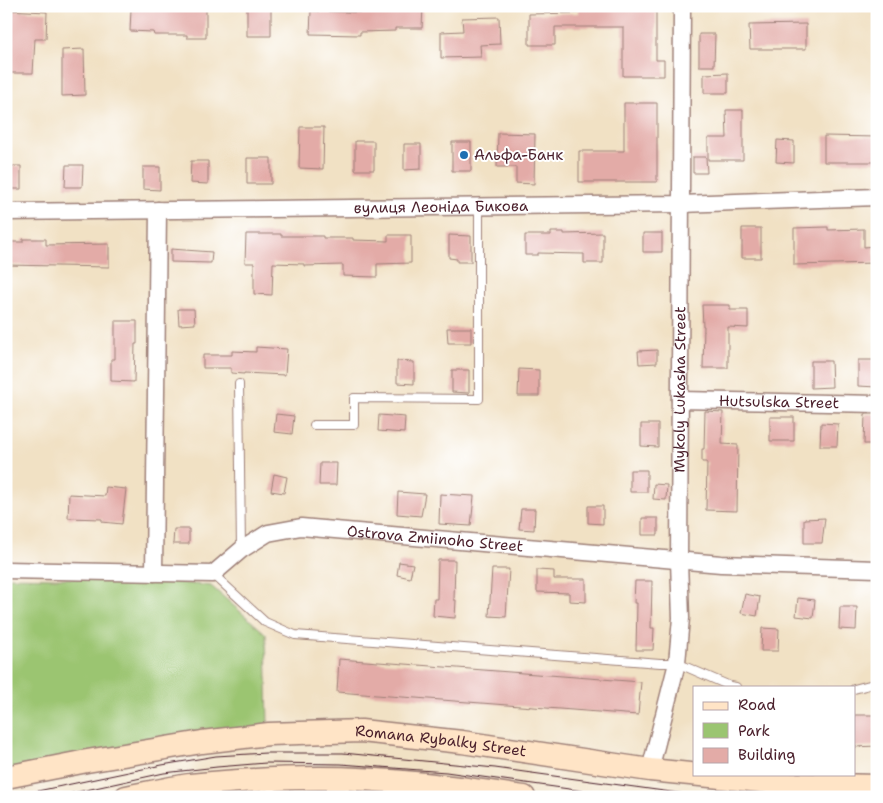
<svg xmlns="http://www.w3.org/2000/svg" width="883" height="803" font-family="'Shantell Sans',sans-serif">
<rect width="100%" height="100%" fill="#fff"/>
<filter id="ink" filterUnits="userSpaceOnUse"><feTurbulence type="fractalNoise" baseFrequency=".02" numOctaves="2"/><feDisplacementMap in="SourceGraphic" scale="10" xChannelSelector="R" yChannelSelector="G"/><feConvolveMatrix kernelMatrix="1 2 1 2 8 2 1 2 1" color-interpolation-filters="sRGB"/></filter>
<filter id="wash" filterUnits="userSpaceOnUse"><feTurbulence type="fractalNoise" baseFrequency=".0096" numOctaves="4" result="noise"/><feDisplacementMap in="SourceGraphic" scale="20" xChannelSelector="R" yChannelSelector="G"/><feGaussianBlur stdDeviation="1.12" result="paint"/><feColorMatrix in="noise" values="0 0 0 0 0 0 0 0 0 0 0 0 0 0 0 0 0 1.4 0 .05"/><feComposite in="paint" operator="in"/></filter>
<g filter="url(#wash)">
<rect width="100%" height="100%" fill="#f1e1c4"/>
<path fill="#9bc571" stroke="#72724e" d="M6,577l149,3 56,6 55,48 2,94 -262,42z"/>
<g id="blocks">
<path fill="#e3aba7" d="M406,6h17l-1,22h-27v3l-35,1v3l-50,-1 1,-23 71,2v-5h24z
M578,6h78v54h8v16h-41v-49h-68v18h-26v-31l49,-1z
M247,7h24v29h-24z
M131,9h17v1h39v-1h19v29h-19v-3h-33l-1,-3 -23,-1z
M6,10l41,2 -1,27h-11l-2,34h-25l1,-35h-3z
M499,17l1,27 -20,1 1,12 -40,1v-26l22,-1 -1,-13z
M806,24v25h-56l-1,-24z
M699,34h16l-1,32h-15z
M84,49l1,46 -23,1v-46z
M728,73v20h-24v-19z
M624,103h33v79h-78v-31h45z
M726,110h17v50h-35v-22h19z
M300,127h24l-1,42 -24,-1z
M498,133l37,1 -1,50 -18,-1v-16h-19z
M824,136l53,1v25h-53z
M777,140l17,1v22l-18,-1z
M355,141h19v29h-19z
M452,142h19v29h-19z
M404,144h17v25l-17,1z
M693,157h13l1,16h-14z
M247,158h24v26h-24z
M191,161h17v23l-18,-1z
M66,165h17l-1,22h-17z
M6,166h15v23h-15z
M143,167h17v23l-17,-1z
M828,227v3l36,-1v18l10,-1 1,17 -81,2v-37z
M742,228h19v30h-19z
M551,232h13v2l39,-1v30h-19v-9l-46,-1v2h-13v-20h26z
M643,233h19v19h-19z
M246,234h35v2h42v2h30v2l35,1v-6h23v28l-34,1v13l-34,-1v-11l-39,1v-2l-31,-1 -1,32 -18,-1v-31h-9z
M449,235l22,1v26h-14v-3l-8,-1z
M23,239h23v6l63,-1v23l-103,-2v-23h17z
M171,249l41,3 -1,11 -40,-1z
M702,305h28v5h18v18l-20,-1v41h-25l1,-42h-1z
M178,309h16l1,15 -16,1z
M115,321h22v23h-2l-1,38 -23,-1v-22h4z
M447,328h24v15h-23z
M256,347l31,2 -2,26 -41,-2v1l-13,-1v-5h-28v-13h29v-4l24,1z
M657,350v13l-18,1 -1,-13z
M858,360h19v27l-19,-1z
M397,361l17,1v22l-17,-1z
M811,361h20l1,26 -21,1z
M519,369l20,1v26h-21z
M452,370h17v23l-17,-1z
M705,411l18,1 -1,32 16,1 -1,66 -31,-1 1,-48h-5v-13h2z
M276,414l18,2 -2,18 -18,-2z
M865,414h12v30h-13z
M379,415l26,2 -1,16 -26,-2z
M770,417h24v24h-24z
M821,423l17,1 -1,22h-17z
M641,424h17v23l-17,-1z
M320,463h17l-1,22h-17z
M630,470h17v22h-17z
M274,474l13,3 -3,16 -13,-2z
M654,484l13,1 -1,15 -13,-1z
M106,487l20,2 -4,35 -20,-2v-3l-34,-1 1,-24 36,2z
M398,492l27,2 -4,22 -24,-2z
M440,494l34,2 -3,30 -32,-2z
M588,506h15v18l-15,-1z
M521,509h14l-1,21 -15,-1z
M642,518h16v17h-16z
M825,518l-3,25h-18v-24z
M174,529h15v15h-16z
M438,560h17l-1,40h2l-1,18 -22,-2 1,-17h3z
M399,562l14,2 -3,14 -13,-3z
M492,569h17l-3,48 -17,-1z
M537,570l17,1v8h32v23l-17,-1v-8l-32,-1z
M635,581h17l-1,47h3l-1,22h-17l1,-47h-3z
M745,594l15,3 -3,19 -16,-3z
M798,598l17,2 -2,18 -17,-2z
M840,607h17l-1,23 -17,-1z
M762,628l17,1 -1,22h-17z
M339,659l302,23 -3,33 -301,-23z
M854,715h23v31l-23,1z"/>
</g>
</g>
<g filter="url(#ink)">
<use href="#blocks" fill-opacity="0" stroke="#9e8078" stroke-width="1"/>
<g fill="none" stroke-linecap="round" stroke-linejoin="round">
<defs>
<path id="lane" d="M239,384l2,166
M314,425h40v-27l125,1v-192
M213,574l52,48 30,13 365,28h17l53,23 6,1
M854,689l23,-6
M270,797l4,-16"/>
<g id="street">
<path id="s1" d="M6,212l675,-8 196,-7"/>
<path id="s2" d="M680,400l197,4"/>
<path id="s3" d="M6,570l207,4 28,-24 27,-17 33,-6 420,37 156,5"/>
<path d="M154,573l4,-363"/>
<path id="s4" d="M650,770l27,-107 4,-45 -2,-57 3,-555"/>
</g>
<g id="secondary">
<path id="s5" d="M6,777l81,-16 115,-19 67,-8 92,-3 101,11 188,28 140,14 87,2"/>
<path d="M126,797c21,-4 43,-9 64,-12 43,-4 86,-7 129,-7 69,0 137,9 205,19"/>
</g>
</defs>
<use href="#lane" stroke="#9e8078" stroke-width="10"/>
<use href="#street" stroke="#9e8078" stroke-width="19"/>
<use href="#secondary" stroke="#9e8078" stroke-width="25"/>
<use href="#lane" stroke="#fff" stroke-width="8"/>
<use href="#street" stroke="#fff" stroke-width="16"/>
<use href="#secondary" stroke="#ffe4c6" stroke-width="22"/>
<path stroke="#4a1f2b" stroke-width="1" d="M9,797l153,-32 54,-9 50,-3h77l152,15 213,29
M54,797l110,-24 53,-6 49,-4 75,1 105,8 181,25"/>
</g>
</g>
<circle fill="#1f6fb2" stroke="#fff" stroke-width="2" cx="464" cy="155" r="5"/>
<g text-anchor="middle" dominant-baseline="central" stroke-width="4" stroke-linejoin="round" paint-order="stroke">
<g font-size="15" fill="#4a1f2b" stroke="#fff" text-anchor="start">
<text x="474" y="155">Альфа-Банк</text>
</g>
<g font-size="15" fill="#4a1f2b" stroke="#fff">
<text stroke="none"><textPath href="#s1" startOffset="435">вулиця Леоніда Бикова</textPath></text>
<text stroke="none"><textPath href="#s4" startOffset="384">Mykoly Lukasha Street</textPath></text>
<text stroke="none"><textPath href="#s2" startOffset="99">Hutsulska Street</textPath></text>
<text stroke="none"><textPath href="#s3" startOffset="444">Ostrova Zmiinoho Street</textPath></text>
<text stroke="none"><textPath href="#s5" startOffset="439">Romana Rybalky Street</textPath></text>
</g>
</g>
<rect width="883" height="803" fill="none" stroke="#fff" stroke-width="25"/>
<rect x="693" y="686" width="162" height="90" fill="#ffffff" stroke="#b7a5aa"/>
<rect x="703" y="702" width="25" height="8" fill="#ffe4c6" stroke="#b7a5aa"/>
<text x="738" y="710" font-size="15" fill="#4a1f2b">Road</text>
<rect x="703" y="723" width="25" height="15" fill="#9bc571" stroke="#b7a5aa"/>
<text x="738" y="736" font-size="15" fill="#4a1f2b">Park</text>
<rect x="703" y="748" width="25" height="15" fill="#e3aba7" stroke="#b7a5aa"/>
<text x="738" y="760" font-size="15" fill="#4a1f2b">Building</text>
</svg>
